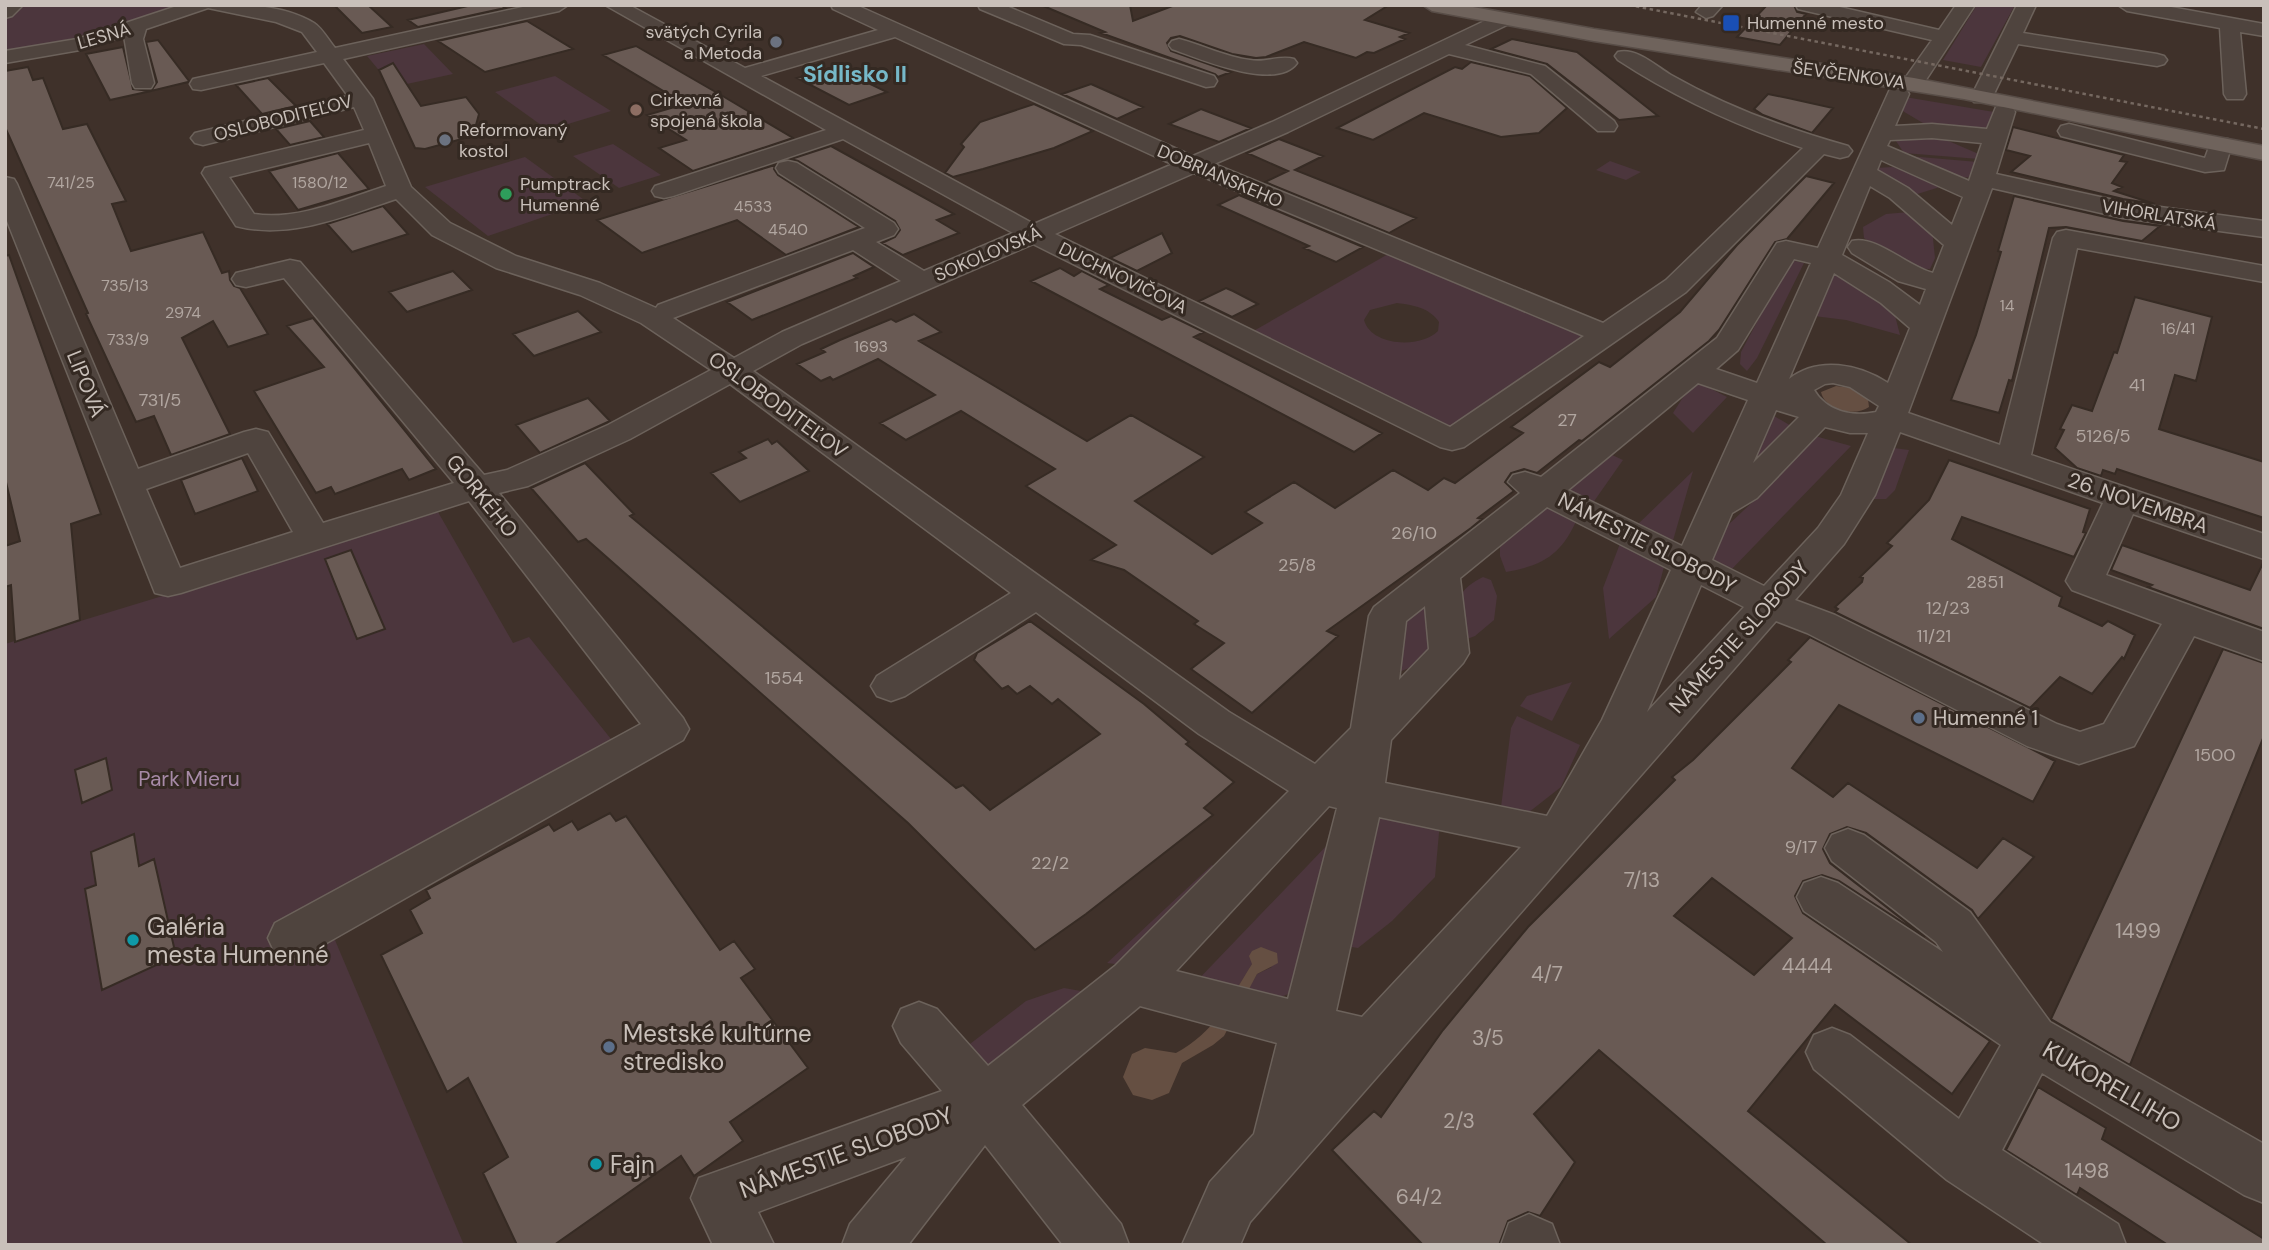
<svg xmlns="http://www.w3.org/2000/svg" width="2269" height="1250" font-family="'DM Sans',sans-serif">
<rect width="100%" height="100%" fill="#3f312a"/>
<path fill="#4c363d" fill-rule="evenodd" d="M19,5h155l2,2 -36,15 -8,-2 -72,22 -55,12v-36z
M1977,5h38l-34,62 -38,-7z
M424,44l29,30 -60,13 -26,-31z
M555,76l56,35 -63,19 -53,-38z
M1905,97l89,15 -7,23 -59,-9 -27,-16z
M1892,135l45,1 44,19 -2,4 -75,-6z
M613,144l48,31 -42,13 -46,-32z
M1908,156l70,6 -4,15 -18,1z
M525,157l62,45 -99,34 -63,-49z
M1610,161l31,11 -15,8 -30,-10z
M1893,167l50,19 -32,10 -37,-22 1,-6z
M1909,212l23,17 3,29 -5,11 -23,-1 -43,-30 -1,-11 23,-13z
M1397,249l208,85 -153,106 -209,-103zM1397,303c16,2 33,5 42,19l-1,9c-18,18 -67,15 -74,-11l6,-10z
M1790,260l14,3 -47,95 -10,13 -7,-7 1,-12z
M1835,266l57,38 8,31 -54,-15 -32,-4z
M1694,380l33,17 -34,36 -20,-20z
M1774,416l19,11 -40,38z
M1815,436l36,10 -123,127 -18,-10 17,-37 50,-47z
M1894,448l15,2 -14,40 -9,9h-19z
M1612,455l11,5 -33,47 -26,-13z
M1693,471l-21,73 -36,-18z
M1549,501l29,16c-16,37 -33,48 -72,55l-6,-16v-15z
M438,512l75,131 16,-6 86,107 -294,163 143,338h-459v-601z
M1621,541l44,22 -9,34 -47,42 -6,-51z
M1483,577l8,3 6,16 -3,24 -19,16 -16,6c-2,-32 -9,-49 24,-65z
M1422,599l11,28 2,31 -44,17 6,-56z
M1572,682l-20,39 -32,-15 7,-10z
M1517,716l63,29 -19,42 -41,32 -20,-4 11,-87z
M1370,805l70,17 -5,55 -43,44 -34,27 -19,-3z
M1332,840l-27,147 -34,14 -26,-6 12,-21 15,-7 -20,-3 -18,30 -42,-8z
M1212,865l9,7 -98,93 -16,-2z
M1064,988l34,6 -112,76 -20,-23 60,-46z"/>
<path fill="#654f42" d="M1836,386l15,2 17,11 1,8c-13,10 -44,4 -48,-15z
M1261,947l16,6 1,10 -21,11 -33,62 -11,9 -31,18 -13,30 -17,7 -19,-5 -10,-18 9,-23 13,-6 31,5c40,-22 52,-51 76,-89l-3,-8 3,-5z"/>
<path fill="#695a54" stroke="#362b24" stroke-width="2" fill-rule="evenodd" d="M334,5h34l24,22 -30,6z
M472,5h28l5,3 -87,19 -10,-7z
M1041,5h89l3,16 42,-16h214l-24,15 44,13 -9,4 5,2 -31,14 -7,-1 -11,6 -52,-16 -38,15 -10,1 -24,-4 -52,-18 -9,2 -4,5 4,8 60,21 -13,5 -3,-3 -114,-41 4,-1z
M1767,5h27l3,7 9,2 -26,31 -43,-8z
M527,21l46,28 -88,23 -47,-31z
M1512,39l65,13 81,64 -39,4 -72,-56 -56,-15z
M158,40l31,41 -1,1 -37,9 6,-9 -11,-40z
M636,46l90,52 67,40 -100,33 -34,-23 27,-8 -39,-25 38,-11 -82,-49z
M123,47l10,42 18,2 -41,9 -24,-46z
M1471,62l59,14 37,32 -28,25 -38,4 -77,-24 -51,27 -36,-12 118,-61 7,2z
M393,63l28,43 45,-9 13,17 -6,22 -48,13 -10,-1 -36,-78z
M28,67l5,13 10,-2 20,51 24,-5 39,77 -14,3 19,47 72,-19 19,41 7,-2 1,9 4,6 6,2 28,46 -40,13 -15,-26 -31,17 48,96 -59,21 -17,-39 -18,6 -50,-108 2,-1 -83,-186v-56z
M835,67l52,25 -38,13 -52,-27z
M268,78l28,28 -34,8 -26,-29z
M1091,84l52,23 -26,12 -55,-25z
M1768,94l20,4 45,10 -21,25 -49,-18 -9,-6z
M1034,104l59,27 -39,17 -71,21 -30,8 -8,-4 19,-26 -3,-3 19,-22z
M1201,109l50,19 -32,14 -50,-18z
M310,121l14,16 -34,8 -14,-16z
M2013,127l111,28 -4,6 7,1 -15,21 10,4 -8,4 41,13 -32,-5 -112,-27 19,-16 -24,-6z
M1279,139l44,17 -28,14 121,48 -27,15 -124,-51 23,-11 -41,-18z
M831,146l123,68 -17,6 22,13 -56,22 -21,-12 13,-6 5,-7 -5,-9 -97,-60 -7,-2z
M338,153l31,36 -71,21 -29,-39z
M775,165l-1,4 4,6 81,52 -73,28 -49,-35 -95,33 -45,-33z
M1806,176l28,7 -47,56 -12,3 -56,88 -10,11 -127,100 -3,-1 -42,33 -13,-4 -13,4 -6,9 9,9 -36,27 4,1 -11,9 -144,103 11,5 -86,77 -61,-44 33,-26 -30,-19 4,-3 -74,-51 -33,-10 25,-15 -90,-59 29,-17 -94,-58 -55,29 -26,-17 55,-28 -57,-36 -45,21 -3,-3 -9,4 -24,-17 28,-12 -4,-3 19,-9 51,-21 5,3 18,-8 27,18 -22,9 168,100 44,-26 73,42 -69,44 77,53 50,-31 -17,-11 49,-30 41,26 58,-38 35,20 16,-12 11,5 68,-50 -12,-6 88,-65 11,5 70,-55 57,-67z
M1239,195l124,52 -27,15 -32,-14 5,-2 -91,-41z
M2014,196l109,25 37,5 -18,15 -76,-14 -17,1 -37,153 -3,-1 -10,33 -48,-13 25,-65 25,-83 -3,-1z
M383,206l25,28 -56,18 -25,-28z
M1162,233l10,20 -35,18 -27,-13z
M853,253l21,14 -20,9 3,2 -105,42 -25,-18z
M9,255l92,259 -30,10 9,96 -65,22 -4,-57 -6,2v-41l15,-5 -15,-63v-222z
M1060,268l14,8 8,-5 27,14 -9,4 62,31 9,-4 33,16 -10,5 188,96 -28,19 -323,-171z
M453,271l19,19 -65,22 -18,-20z
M1226,288l7,3 25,13 -26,13 -33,-16z
M2135,297l77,20 -16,64 -21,-6 -16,54 105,33v56l-147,-49 -2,5 -12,-4 -2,6 -24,-8 -22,-20 9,-18 -4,-1 12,-24 20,6 22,-59 3,1z
M578,311l23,21 -67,24 -21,-22z
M313,318l34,41 89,110 -27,11 -7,-11 -67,25 -4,-7 -15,6 -62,-102 70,-24 -37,-41z
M588,398l22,23 -70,32 -24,-28z
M768,439l4,5 5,-3 32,30 -69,31 -29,-29 35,-15 -7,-6z
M242,458l16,33 -63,23 -14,-34z
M1949,460l141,49 -7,23 3,1 -12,24 -112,-40 -10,22 110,58 -3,9 43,20 6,-5 27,14 -11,24 -2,-2 -30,37 -32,-17 -30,31 -195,-96 3,-3 -3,-2 27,-25 1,-4 -3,-1 32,-31 -5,-3 42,-43z
M585,463l49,51 -4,2 326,272 7,-3 27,25 110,-76 -42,-35 -6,5 -22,-18 -13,8 -9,-8 -6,3 -28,-29 3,-7 53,-32 114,83 45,38 -3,2 48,38 -30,26 9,7 -127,99 -51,36 -127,-127 -322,-284 -8,3 -47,-54z
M2122,545l128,45 14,-29v68l-116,-42 4,-2 -41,-15z
M351,550l34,79 -28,10 -32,-80z
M1810,637l245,124 -22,41 -194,-97 -47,63 41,29 15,-14 129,85 26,-30 31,19 -56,62 -6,-9 -106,-77 -19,-6 -17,7 -7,15 7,14 95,74 -86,-56 -17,-6 -19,6 -8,15 8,17 187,128 -38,53 -117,-89 -87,106 164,134h-85l-228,-195 -65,64 41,48 -35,54 -12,-4 -20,9 -9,24h-76l-91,-95 42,-39 7,6 62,-87 85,-103 147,-147 -3,-3 21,-17 98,-98 -3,-2zM1712,878l80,60 -38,37 -80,-59z
M2223,649l41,14v73l-134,329 -79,-46z
M106,758l6,32 -30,13 -7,-33z
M610,813l6,8 10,-5 94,134 14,-9 21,28 -14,9 67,90 -78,54 13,19 -49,35 -13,-20 -127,89h-37l-34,-72 25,-16 -40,-79 -21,14 -66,-137 41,-22 -12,-23 20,-12 -4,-8 123,-66 5,7 18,-10 6,9z
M134,834l5,32 15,-7 22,97 -74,34 -17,-101 11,-4 -5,-33z
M2038,1087l68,41 -4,11 162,100v6h-96l-88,-57 -3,7 -71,-45z"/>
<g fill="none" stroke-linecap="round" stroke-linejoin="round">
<defs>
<path id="minor" d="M5,5h18l-11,11 -7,2z
M180,5c43,0 95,-5 134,18 8,5 15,18 21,25l197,-43h36l-9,6 -216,48 30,40 38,88 39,36 66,33 84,27 56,25 2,-3 207,-77 -86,-55 -3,-5 3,-5 9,-2 9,2 97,60 4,6 -4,6 -18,7 48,29 89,-38 -170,-94 -170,57 -9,2 -9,-2 -3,-5 3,-5 171,-56 -221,-125h24l116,63 133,-38 -45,-21 -2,-4h25l337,151 79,-34 223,-106h14l3,4 -3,4 -44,21 80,21 69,55 3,5 -3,5h-16l-67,-57 -82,-20 -161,78 -74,32 389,159 63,-43 137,-132c-66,-22 -127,-50 -185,-88l-3,-4 3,-4c18,-5 38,14 53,23 56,32 116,54 177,71l4,5 -4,5 -8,2 -16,-4 -138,138 -222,155 -12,3 -12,-3 -407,-203 -231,100 -49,27 476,341 86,52 36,-36 18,-112 5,-9 146,-114 -12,-11 5,-7 12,-3 16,5 176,-139 60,-95 9,-2 32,7 72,-159h16l3,5 -14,32 37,-2 55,5 9,-22h16l3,5 -19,62 127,28 141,19v16l-141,-19 -131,-30 -84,225 92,32 53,-207 4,-6 9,-2 198,36v16l-187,-34 -46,207 233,79v25l-131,-45 -27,61 158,57v29l-70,-25 -60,110 -55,18 -15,-5 -37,-13 -220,-113 -31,-12 -526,601 -10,23h-58l28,-63 44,-48 23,-91 -137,-37 -118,99 99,119 8,21h-66l-78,-100 -77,100h-66l8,-21 56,-67 -148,55 16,33h-61l-22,-47 8,-20 243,-87 -41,-48 -8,-17 8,-17 18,-7 18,7 51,57 127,-100 174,-175 -90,-57 -163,-122 -131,84 -14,5 -14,-5 -6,-10 6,-10 134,-83 -281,-209 -100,55 -102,47 -29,7 184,225 6,11 -6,11 -374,213 -17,6 -17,-6 -7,-15 7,-15 366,-199 -172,-223 -288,92 -13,3 -13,-3 -150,-377v-39l9,2 3,5 121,285 106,-37 12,-3 12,3 55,91 131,-40 -170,-205 -38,9 -10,-2 -4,-6 4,-6 54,-13 10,2 184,213 23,-5 101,-45 103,-55 -70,-47 -61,-28 -84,-27 -64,-33 -36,-36c-51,17 -107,41 -160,27l-34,-53 3,-5 159,-38 -10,-23 -151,38 -8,-2 -4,-5 4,-5 153,-37 -24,-33 -123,27 -8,-1 -3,-5 3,-5 124,-27 -15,-20 -26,-10 -68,-14 -62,21 -3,10 11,44 -3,5h-16l-3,-5 -8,-47 -44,14 -75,13v-12l72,-12zM895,37l270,124 8,3 -139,60 -273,-148zM1932,138l50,5 -13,38 -82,-35 3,-6zM369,143l17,43c-41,13 -88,35 -132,28l-25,-37zM1881,160l82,37 -11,28 -44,-37 -31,-18zM1194,173l390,163 -134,91 -395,-193zM1870,186l20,12 54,47 -11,28c-26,-7 -57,-38 -81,-32l-4,6 4,6 46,28 28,8 -6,16 -31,-23 -47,-27zM853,250l48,31 -119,51 -48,26 -61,-40zM1794,259l17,4 -54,120 -41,-14 22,-19zM1834,273l47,30 29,25 -22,55c-29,-19 -70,-27 -99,-4zM1698,383l50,17 -66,146 -114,-56zM1833,383l17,4 29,19 -3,6c-23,5 -49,0 -62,-22l11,-6zM1776,410l23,7 -46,46zM1825,427l25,6h18l-27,62 -23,33 -54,58 -52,-26 20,-47 25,-15zM1900,432l203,71 -37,78 6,9 90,34 -58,100 -24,8 -23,-8 -222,-109 -40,-15 49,-56 31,-49zM248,453l45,79 -113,36 -34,-79zM1547,507l124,63 -69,150 -55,96 -162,-33 6,-43 72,-77 6,-10 -9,-75zM1701,585l43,22 -97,105zM1425,606l4,43 -30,31 7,-59zM1329,806l8,2 -49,191 -112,-28zM1379,817l142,30 -159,170 -26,-6z
M978,5h26l69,29 17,1 124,41 3,5 -3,5 -8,1 -125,-42 -17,-1 -84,-35z
M1702,5h21l-10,11 -7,2 -10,-6z
M1796,5h35l108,25 17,-25h19l-55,84h-16l-3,-5 31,-44 -134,-31z
M2017,5h19l-13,28 134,21 7,2 3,4 -3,4 -7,2 -139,-22 -28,58h-16l-3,-5z
M2118,5h42l104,19v12l-24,-4 6,62 -3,5h-16l-3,-5 -4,-66 -93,-17z
M1179,39c24,6 46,18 71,21 15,3 30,-5 44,-1l3,4c-21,29 -99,-5 -125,-14l-3,-4 3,-4z
M2069,124l136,34 7,-19h16l4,5 -8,26 -19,2 -144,-36 -3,-5 3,-5z
M1848,829l16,6 106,77 80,110 214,122v59l-20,-8 -202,-122 -40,77 116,74 8,21h-81l-98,-65 -133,-111 -8,-17 8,-17 18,-7 18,7 109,84 42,-74 -197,-134 -7,-14 7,-14 17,-6 17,6 105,69 -7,-10 -104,-81 -7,-13 7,-13z
M1529,1214l23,10 8,21h-59l8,-22z"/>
<path id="major" d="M1423,5h39l132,24 320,49 350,68v14l-300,-61 -370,-58 -162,-30z"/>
</defs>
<use href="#minor" stroke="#6c625b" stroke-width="3"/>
<use href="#major" stroke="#584d47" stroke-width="3"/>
<use href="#minor" fill="#4f443e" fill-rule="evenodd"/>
<use href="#major" fill="#6f635c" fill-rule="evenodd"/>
<path stroke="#756860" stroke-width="2.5" stroke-dasharray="3.5 3.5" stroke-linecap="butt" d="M1629,5l635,124"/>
</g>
<rect fill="#1a4fb4" stroke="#342922" stroke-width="2.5" x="1722" y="14" width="18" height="18" rx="3.5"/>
<g fill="#6b7280" stroke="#342922" stroke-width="2.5">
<circle cx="776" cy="42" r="7"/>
<circle cx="445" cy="140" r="7"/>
</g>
<circle fill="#8d6e63" stroke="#342922" stroke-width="2.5" cx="636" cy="110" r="7"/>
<circle fill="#2e9e5b" stroke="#342922" stroke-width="2.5" cx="506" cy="194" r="7"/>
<g fill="#5c6f8a" stroke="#342922" stroke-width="2.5">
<circle cx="1919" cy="718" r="7"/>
<circle cx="609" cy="1047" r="7"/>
</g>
<g fill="#0f9aa8" stroke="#342922" stroke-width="2.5">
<circle cx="133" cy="940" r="7"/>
<circle cx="596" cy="1164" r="7"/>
</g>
<g text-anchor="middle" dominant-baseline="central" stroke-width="6" stroke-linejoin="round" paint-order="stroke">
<g font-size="16" fill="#b1a6a0">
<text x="71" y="182">741/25</text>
<text x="320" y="182">1580/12</text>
<text x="753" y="206">4533</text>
<text x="788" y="229">4540</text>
<text x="125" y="285">735/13</text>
<text x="2007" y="305">14</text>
<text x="183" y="312">2974</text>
<text x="2178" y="328">16/41</text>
<text x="128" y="339">733/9</text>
<text x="871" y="346">1693</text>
</g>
<g font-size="18" fill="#c9c0ba" stroke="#342922" text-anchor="start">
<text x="1747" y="23">Humenné mesto</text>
<text x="762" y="32" text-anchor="end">svätých Cyrila<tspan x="762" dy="21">a Metoda</tspan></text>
<text x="650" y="100">Cirkevná<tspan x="650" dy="21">spojená škola</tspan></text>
<text x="459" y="130">Reformovaný<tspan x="459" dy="21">kostol</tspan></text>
<text x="520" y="184">Pumptrack<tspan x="520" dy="21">Humenné</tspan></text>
</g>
<g font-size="18" fill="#c9c0ba" stroke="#342922">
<text transform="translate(104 36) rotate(-16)">LESNÁ</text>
<text transform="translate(1849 75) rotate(8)">ŠEVČENKOVA</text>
<text transform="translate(283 118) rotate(-14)">OSLOBODITEĽOV</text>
<text transform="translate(1220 176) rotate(23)">DOBRIANSKEHO</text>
<text transform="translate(2159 215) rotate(9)">VIHORLATSKÁ</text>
<text transform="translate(988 254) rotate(-23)">SOKOLOVSKÁ</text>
<text transform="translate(1123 278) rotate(26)">DUCHNOVIČOVA</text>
</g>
<g font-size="18" fill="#b1a6a0">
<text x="2137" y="385">41</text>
<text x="160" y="400">731/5</text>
<text x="1567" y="420">27</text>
<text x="2103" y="436">5126/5</text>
<text x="1414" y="533">26/10</text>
<text x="1297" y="565">25/8</text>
<text x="1985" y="582">2851</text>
<text x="1948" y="608">12/23</text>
<text x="1934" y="636">11/21</text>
<text x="784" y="678">1554</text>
<text x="2215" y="755">1500</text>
<text x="1801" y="847">9/17</text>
<text x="1050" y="863">22/2</text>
</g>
<g font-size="21" fill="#c9c0ba" stroke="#342922">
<text transform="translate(86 384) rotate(68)">LIPOVÁ</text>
<text transform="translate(778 405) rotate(36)">OSLOBODITEĽOV</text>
<text transform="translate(482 496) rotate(51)">GORKÉHO</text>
<text transform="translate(2138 503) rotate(19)">26. NOVEMBRA</text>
<text transform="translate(1647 543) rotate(27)">NÁMESTIE SLOBODY</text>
<text transform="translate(1739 637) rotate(-48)">NÁMESTIE SLOBODY</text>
</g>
<g font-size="21" fill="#c9c0ba" stroke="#342922" text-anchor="start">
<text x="1933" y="718">Humenné 1</text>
</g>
<g font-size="21" fill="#a78aa7" stroke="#342922">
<text x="189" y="779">Park Mieru</text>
</g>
<g font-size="21" fill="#b1a6a0">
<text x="1642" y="880">7/13</text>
<text x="2138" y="931">1499</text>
<text x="1807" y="966">4444</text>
<text x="1547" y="974">4/7</text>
<text x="1488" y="1038">3/5</text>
<text x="1459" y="1121">2/3</text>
<text x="2087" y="1171">1498</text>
<text x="1419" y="1197">64/2</text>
</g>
<g font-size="23" font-weight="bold" fill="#76b8c9" stroke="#342922">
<text x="855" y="74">Sídlisko II</text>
</g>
<g font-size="24" fill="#c9c0ba" stroke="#342922" text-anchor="start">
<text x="147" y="926">Galéria<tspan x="147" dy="28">mesta Humenné</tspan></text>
<text x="623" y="1033">Mestské kultúrne<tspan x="623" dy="28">stredisko</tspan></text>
<text x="610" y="1164">Fajn</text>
</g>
<g font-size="24" fill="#c9c0ba" stroke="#342922">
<text transform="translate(2112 1086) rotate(30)">KUKORELLIHO</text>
<text transform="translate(846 1152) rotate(-20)">NÁMESTIE SLOBODY</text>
</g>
</g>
<rect width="2269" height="1250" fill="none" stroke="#c9c0ba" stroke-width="14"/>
</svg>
